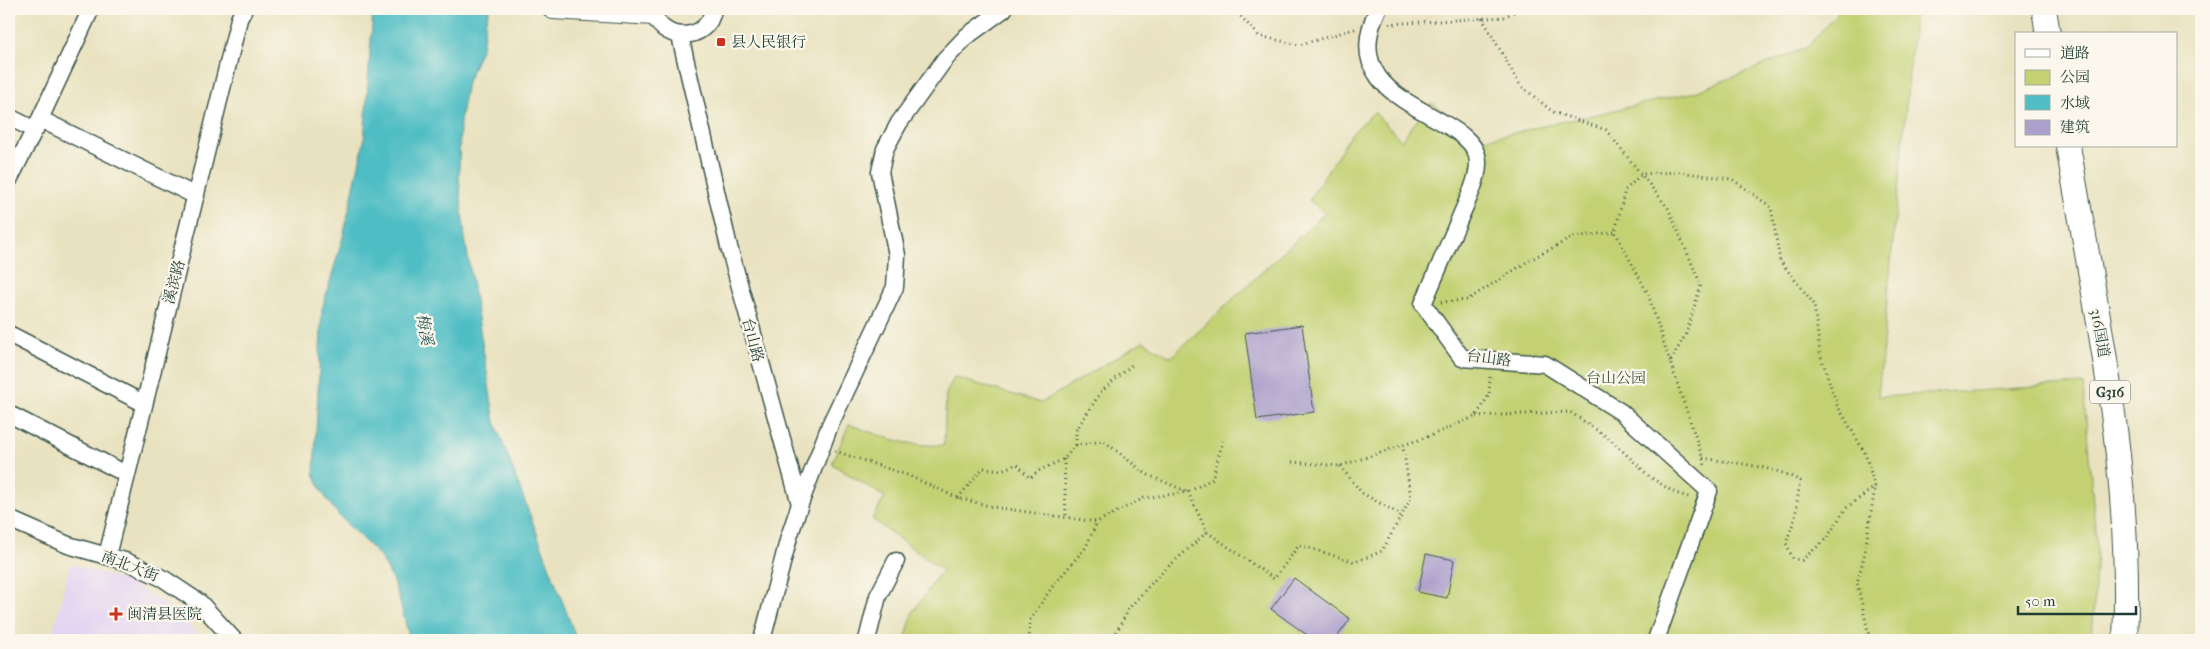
<svg xmlns="http://www.w3.org/2000/svg" width="2210" height="649" font-family="'IM FELL French Canon','Noto Serif SC',serif">
<rect width="100%" height="100%" fill="#fbf7ec"/>
<filter id="ink" filterUnits="userSpaceOnUse"><feTurbulence type="fractalNoise" baseFrequency=".02" numOctaves="2"/><feDisplacementMap in="SourceGraphic" scale="10" xChannelSelector="R" yChannelSelector="G"/><feConvolveMatrix kernelMatrix="1 2 1 2 8 2 1 2 1" color-interpolation-filters="sRGB"/></filter>
<filter id="wash" filterUnits="userSpaceOnUse"><feTurbulence type="fractalNoise" baseFrequency=".0096" numOctaves="4" result="noise"/><feDisplacementMap in="SourceGraphic" scale="20" xChannelSelector="R" yChannelSelector="G"/><feGaussianBlur stdDeviation="1.12" result="paint"/><feColorMatrix in="noise" values="0 0 0 0 0 0 0 0 0 0 0 0 0 0 0 0 0 1.4 0 .05"/><feComposite in="paint" operator="in"/></filter>
<g filter="url(#wash)">
<rect width="100%" height="100%" fill="#e9e2c0"/>
<path fill="#e3d3f2" d="M70,564l58,18 32,19 30,25 12,14h-151z"/>
<path fill="#c3d173" stroke="#718754" d="M1841,9h64l10,4 -37,384 205,-13 14,166 -5,90h-1187l8,-28 29,-42 -70,-51 13,-22 -53,-33 17,-40c34,13 58,23 95,21l2,-51 8,-17 87,26 102,-62 28,16 154,-144 -16,-13 42,-66 23,-22 27,28 30,-37 55,36 209,-47 111,-44z"/>
<path fill="#50bec4" stroke="#387e7c" d="M373,9h117l-4,10 -4,28 -15,35 -7,39 -1,56 6,61 30,184 82,218h-167c-8,-28 -13,-59 -30,-83 -6,-8 -15,-15 -22,-22 -20,-19 -35,-36 -44,-62l8,-164 21,-72 21,-96z"/>
<g id="blocks">
<path fill="#ab9fcb" d="M1302,325l12,87 -57,8 -12,-87z
M1426,554l28,6 -7,38 -29,-6z
M1294,578l56,41 -15,21h-21l-43,-31z"/>
</g>
</g>
<g filter="url(#ink)">
<use href="#blocks" fill-opacity="0" stroke="#3d5649" stroke-width="1"/>
<g fill="none" stroke-linecap="round" stroke-linejoin="round">
<defs>
<path id="minor" d="M653,9c4,34 56,35 60,0
M1378,9c-49,101 101,101 100,154 0,18 -12,40 -19,57 -12,28 -24,56 -36,84l39,54 83,6 76,48 88,79 -53,149
M680,36l49,211 71,257 -11,33 -27,103
M9,117l26,13
M40,119l156,77
M9,180l31,-61 51,-110
M9,334l134,69
M9,414l117,60
M800,504l30,-79 65,-138 2,-32 -17,-83 5,-23 14,-26 46,-64 22,-23 37,-27
M9,519l59,26 60,17 36,17 36,24 34,37
M107,556l132,-537 5,-10
M867,640l11,-44 18,-35"/>
<path id="major" d="M553,9l101,6"/>
<path id="highway" d="M2044,9l4,25
M2068,146c28,164 65,327 57,494"/>
</defs>
<use href="#minor" stroke="#3d5649" stroke-width="19"/>
<use href="#major" stroke="#3d5649" stroke-width="22"/>
<use href="#highway" stroke="#3d5649" stroke-width="26"/>
<path stroke="#3d5649" stroke-width="3" stroke-dasharray="1 4" stroke-linecap="butt" d="M1234,9l25,27 40,9 59,-17
M1482,18l38,67 33,27 53,18 62,78 33,77 -15,49 -16,28 35,103
M1389,24l115,-7 16,-8
M1441,302l26,-2 63,-40 43,-23 42,-5
M1670,362l-22,-68 -33,-62 10,-42 17,-16 37,-2 53,7 39,28 9,54 34,43 6,49 17,52 28,48 10,34 -11,70 -7,26 13,57
M1476,416l94,-4 40,27 40,38 25,16 17,5
M1076,445v-15l25,-38 33,-29
M835,451l72,24 51,23 35,9 104,15 47,-24 44,-6 19,40 -49,44 -28,31 -18,33
M1703,458c29,5 73,8 97,23l-5,37 -9,25 7,16 9,1 25,-22 19,-30 29,-21
M1064,459l2,58
M1292,462l48,4 90,-30 46,-20 13,-21 1,-19
M1340,466l22,27 39,22
M958,498l25,-30 18,2 16,-6 13,14 8,-7 26,-12 12,-14 28,-4 42,33 42,18 24,-13 11,-38
M1207,532l67,47 25,-34 56,17 27,-11 29,-53 -8,-51
M1029,640l1,-20 22,-33 34,-40 11,-25"/>
<use href="#minor" stroke="#fff" stroke-width="16"/>
<use href="#major" stroke="#fff" stroke-width="20"/>
<use href="#highway" stroke="#fff" stroke-width="24"/>
</g>
</g>
<g fill="#c8321e" stroke="#fbf7ec" stroke-width="2">
<rect x="716" y="37" width="10" height="10" rx="2.5"/>
<path d="M113.5 606.5h5v5h5v5h-5v5h-5v-5h-5v-5h5z"/>
</g>
<g text-anchor="middle" dominant-baseline="central" stroke-width="4.5" stroke-linejoin="round" paint-order="stroke">
<rect fill="#fbf7ec" stroke="#61756b" stroke-width="1" x="2090" y="380.5" width="40" height="23" rx="4"/>
<g font-size="14" font-weight="bold" fill="#1f3d34">
<text x="2110" y="392">G316</text>
</g>
<g font-size="15" fill="#1f3d34" stroke="#fbf7ec" text-anchor="start">
<text x="731" y="42">县人民银行</text>
<text x="127" y="614">闽清县医院</text>
</g>
<g font-size="15" fill="#1f3d34" stroke="#fbf7ec">
<text transform="translate(174 282) rotate(-75)">溪滨路</text>
<text transform="translate(2100 333) rotate(80)">316国道</text>
<text transform="translate(753 340) rotate(75)">台山路</text>
<text transform="translate(1489 358) rotate(7)">台山路</text>
<text transform="translate(130 566) rotate(21)">南北大街</text>
</g>
<g font-size="15" fill="#405b41" stroke="#fbf7ec">
<text x="1616" y="378">台山公园</text>
</g>
<g font-size="16" font-style="italic" fill="#2b5d58" stroke="#fbf7ec">
<text transform="translate(425 329) rotate(80)">梅溪</text>
</g>
</g>
<rect width="2210" height="649" fill="none" stroke="#fbf7ec" stroke-width="30"/>
<rect x="2015" y="32" width="162" height="115" fill="#fbf7ec" stroke="#a3ada2"/>
<rect x="2025" y="49" width="25" height="8" fill="#ffffff" stroke="#a3ada2"/>
<text x="2060" y="58" font-size="15" fill="#1f3d34">道路</text>
<rect x="2025" y="70" width="25" height="15" fill="#c3d173" stroke="#a3ada2"/>
<text x="2060" y="82" font-size="15" fill="#1f3d34">公园</text>
<rect x="2025" y="95" width="25" height="15" fill="#50bec4" stroke="#a3ada2"/>
<text x="2060" y="108" font-size="15" fill="#1f3d34">水域</text>
<rect x="2025" y="120" width="25" height="15" fill="#ab9fcb" stroke="#a3ada2"/>
<text x="2060" y="132" font-size="15" fill="#1f3d34">建筑</text>
<path d="M2018 606v8h118v-8" fill="none" stroke="#1f3d34" stroke-width="2.5"/>
<text x="2025" y="606" font-size="15" fill="#1f3d34" stroke="#fbf7ec" stroke-width="4" paint-order="stroke">50 m</text>
</svg>
